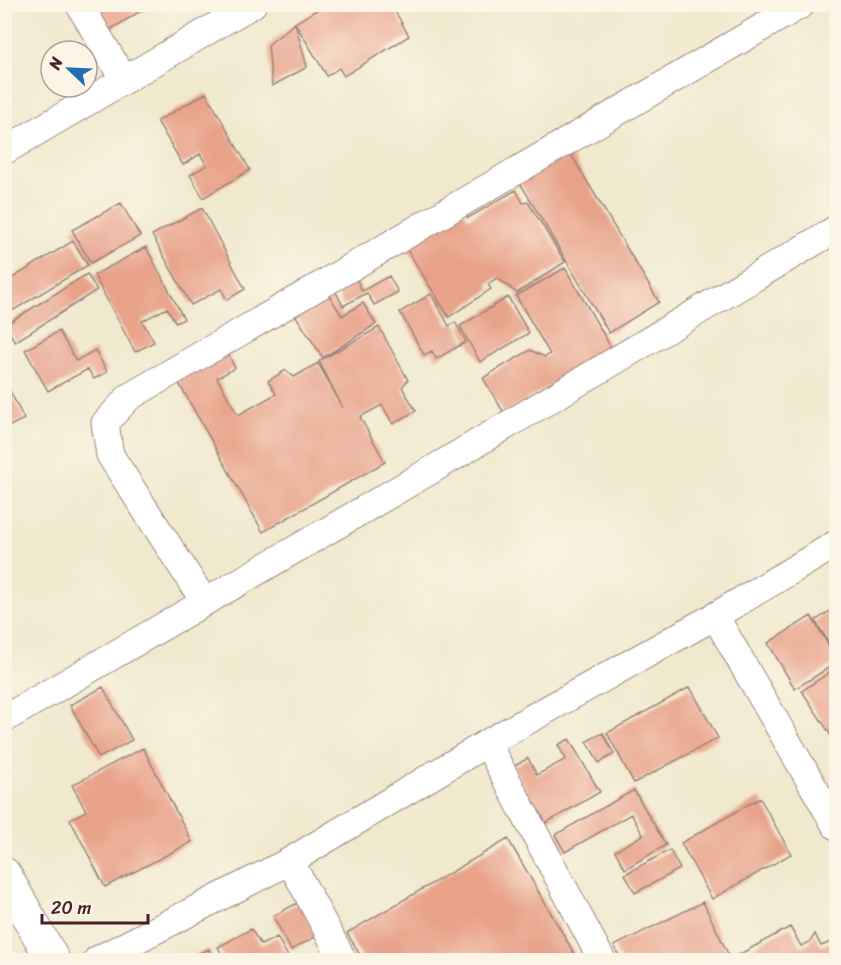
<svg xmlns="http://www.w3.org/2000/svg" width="841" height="965" font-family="Sriracha,sans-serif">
<rect width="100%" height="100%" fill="#fcf5e5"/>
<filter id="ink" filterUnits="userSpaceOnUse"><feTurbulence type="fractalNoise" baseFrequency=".0167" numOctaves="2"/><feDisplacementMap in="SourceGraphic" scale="12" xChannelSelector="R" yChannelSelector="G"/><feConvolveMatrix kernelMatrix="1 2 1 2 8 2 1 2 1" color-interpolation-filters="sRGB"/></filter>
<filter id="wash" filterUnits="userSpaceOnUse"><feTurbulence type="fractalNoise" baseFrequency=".008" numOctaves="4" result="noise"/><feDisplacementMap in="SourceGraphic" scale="24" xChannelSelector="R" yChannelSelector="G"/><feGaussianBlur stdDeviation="1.35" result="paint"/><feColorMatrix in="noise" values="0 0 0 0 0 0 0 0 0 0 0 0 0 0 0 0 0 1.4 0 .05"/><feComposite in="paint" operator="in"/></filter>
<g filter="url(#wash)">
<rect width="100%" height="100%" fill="#f0e9ce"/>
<g id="blocks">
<path fill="#e8a28a" d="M110,4h31l3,5 -39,24 -11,-18z
M326,4h65l18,32 -65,40 -5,-8 -12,8 -32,-53 12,44 -35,19 -4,-41 27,-22z
M206,93l44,77 -47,28 -13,-23 17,-10 -7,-11 -17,11 -26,-44z
M569,151l90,151 -50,31 -90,-152z
M516,190l7,13 5,-1 37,60 -48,31 -20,-15 -9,6 3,5 -42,28 -47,-75 58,-37 8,13z
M121,203l19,33 -49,27 -19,-33z
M202,208l43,81 -18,11 -6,-11 -30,16 -39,-70z
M73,241l15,24 -84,51v-33z
M146,247l38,72 -8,4 -9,-15 -25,13 12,21 -19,10 -41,-77z
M565,268l47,81 -108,64 -21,-35 47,-28 15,7 5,-3 -34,-58z
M87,274l10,16 -82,52 -10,-17z
M354,274l8,17 27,-15 9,16 -24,13 -7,-12 -24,13 -10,-20z
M325,289l17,27 21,-13 13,21 -53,34 -31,-48z
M431,294l18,32 6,-4 11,20 -30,17 -4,-8 -8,4 -24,-43z
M508,297l21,36 -49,29 -20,-36z
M379,327l29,53 -6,7 14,24 -23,13 -11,-19 -22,12 25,45 -122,70 -87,-154 50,-28 9,18 -18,10 21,37 38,-21 -8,-13 18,-11 8,7 24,-14 25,45 -24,-47z
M59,331l17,30 19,-11 12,22 -13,7 -6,-10 -40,22 -23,-41z
M4,379l20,40 -20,10z
M836,607v40l-3,2 -18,-28z
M811,616l25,42v5l-41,26 -27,-46z
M836,668v66l-4,3 -30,-46z
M103,687l29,53 -33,18 -29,-53z
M690,687l28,51 -84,45 -27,-50z
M603,733l11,21 -15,9 -12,-22z
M569,739l31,53 -54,31 -33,-56 15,-9 9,17 29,-16 -8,-14z
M143,748l49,94 -87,45 -35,-68 16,-8 -14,-26z
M634,790l32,55 -41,24 -10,-18 28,-16 -12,-21 -66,38 -10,-17z
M760,798l31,56 -79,45 -31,-56z
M508,839l70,121h-215l-16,-27z
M670,850l10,19 -45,24 -10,-19z
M299,902l18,34 -26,14 -18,-34z
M703,902l27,56 -4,2h-34l-2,-3 -8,3h-61l-7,-14z
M790,927l11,19 9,-4 5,-8 6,12 10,-4 5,11v7h-107z
M251,929l10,16 16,-8 13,23h-65l-7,-13z
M209,949l5,11h-30z"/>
</g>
</g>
<g filter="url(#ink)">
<use href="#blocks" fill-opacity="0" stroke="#9d847c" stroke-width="1.5"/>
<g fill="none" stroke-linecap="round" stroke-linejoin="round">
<defs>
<path id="minor" d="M79,4l45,76
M4,151l249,-147
M204,601l-94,-146 -5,-32 24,-26 673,-393
M715,616l121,210
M4,719l431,-251 401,-239
M487,743l115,217
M290,861l53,99
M97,960l193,-99 197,-118 228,-127 121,-72"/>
<path id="tertiary" d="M4,874l49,86"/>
</defs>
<use href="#minor" stroke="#9d847c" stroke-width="29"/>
<use href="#tertiary" stroke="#9d847c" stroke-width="35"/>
<use href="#minor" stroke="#fff" stroke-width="27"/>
<use href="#tertiary" stroke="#fff" stroke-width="33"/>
</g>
</g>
<rect width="841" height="965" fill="none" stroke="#fcf5e5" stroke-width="24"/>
<g transform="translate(69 69) rotate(293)"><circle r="28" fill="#fcf5e5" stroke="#b59f9b" stroke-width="1.5"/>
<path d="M0-4.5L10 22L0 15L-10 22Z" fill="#1f6fb2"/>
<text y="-9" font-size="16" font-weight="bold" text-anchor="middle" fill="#4a1f2b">N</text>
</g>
<path d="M42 914v9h106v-9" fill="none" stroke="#4a1f2b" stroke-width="3"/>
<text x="51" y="914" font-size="18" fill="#4a1f2b" stroke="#fcf5e5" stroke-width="4.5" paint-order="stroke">20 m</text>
</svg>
